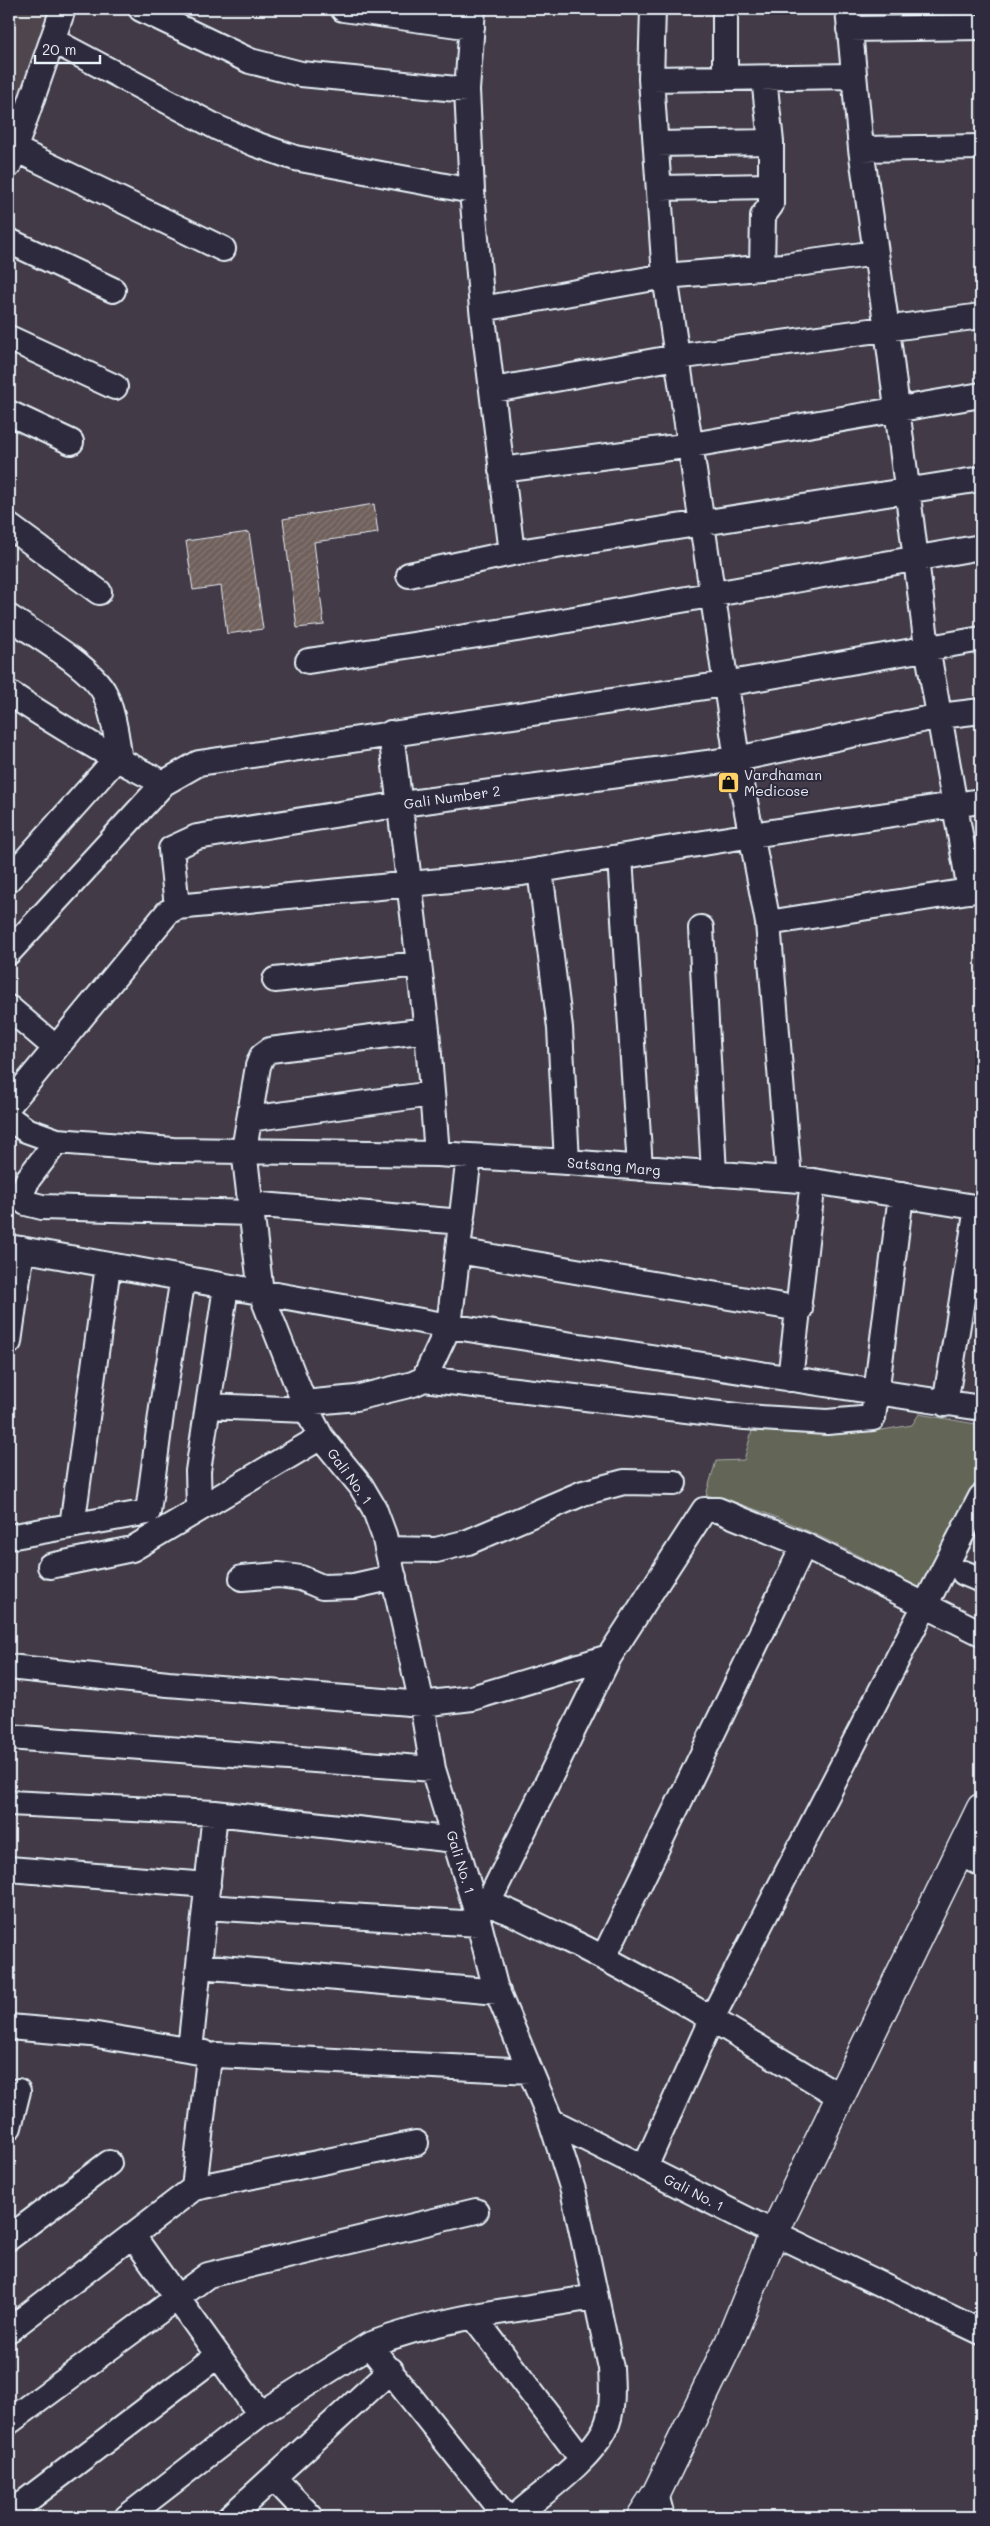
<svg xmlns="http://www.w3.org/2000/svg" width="990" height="2526" font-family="Mali,sans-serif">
<defs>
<pattern id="building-hatch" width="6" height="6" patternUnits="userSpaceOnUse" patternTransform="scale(1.25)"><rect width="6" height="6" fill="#6f605c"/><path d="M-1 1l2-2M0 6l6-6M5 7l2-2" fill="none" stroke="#847774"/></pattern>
</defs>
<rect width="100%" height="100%" fill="#423a46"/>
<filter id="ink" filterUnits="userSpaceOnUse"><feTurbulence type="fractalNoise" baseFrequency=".02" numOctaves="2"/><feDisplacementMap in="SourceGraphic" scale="10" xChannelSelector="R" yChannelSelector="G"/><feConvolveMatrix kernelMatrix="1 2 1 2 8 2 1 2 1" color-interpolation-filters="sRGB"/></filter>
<g filter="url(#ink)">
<path fill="#50454d" d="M9,9h40l-30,90 -10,-4z"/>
<path fill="#636557" stroke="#a6aba8" d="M919,1414l62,11v103l-34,63 -10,6c-74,-38 -150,-84 -231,-102l10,-34 28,-1 9,-33 129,3 30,-5z"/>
<path fill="url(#building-hatch)" stroke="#e8f1f8" d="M374,504l4,29 -64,9 10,83 -27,3 -14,-109z
M249,532l14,97 -36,5 -6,-48 -28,4 -7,-49z"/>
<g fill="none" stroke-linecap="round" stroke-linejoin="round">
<defs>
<path id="minor" d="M141,9l109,52 51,13 166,16
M343,9l129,18
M473,9l-6,81 5,101 10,118
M653,9l-2,70 14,197 72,483 31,164 21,256
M725,9v68
M848,9l13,140 26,180 40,318 43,244
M849,29l132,-2
M52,40l166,88 37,16 40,14 177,33
M651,79l203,-3
M656,144l115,-2
M15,149l208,100
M861,149l120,-2
M9,165l54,-156
M659,188l112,-2
M9,241l104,49
M762,268l1,-52 8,-11v-63l-7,-64
M9,338l106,49
M494,390l183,-33 304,-41
M9,413l62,29
M501,470l191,-25 289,-50
M9,526l90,66
M512,553l-30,-244 183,-33 118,-10 93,-13
M409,575l103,-22 469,-74
M9,617c25,17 83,50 96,77 9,22 12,45 15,68
M308,661l209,-32 464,-82
M9,693c50,33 100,64 155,90
M391,733l36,297 10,124
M620,857l20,311
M540,870l20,158 7,134
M9,879l106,-119
M177,907l-6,-58 26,-12 205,-33 335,-45 203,-43 41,-5
M768,923l213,-34
M701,928l13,246
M9,952l155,-169 35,-20 526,-79 256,-45
M275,980l143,-16
M9,1008l47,40
M427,1030l-157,20 -8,6 -4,10 -14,84 17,143 46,117 14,27 40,49 13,22 10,27 38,169 11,65 40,131 22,86 56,135 223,112 207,99
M9,1105l159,-193 9,-5 345,-34 230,-38 229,-34
M9,1118l17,12 31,11 116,9 264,4 130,8 246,19 168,27
M249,1119l183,-25
M57,1141l-29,38 -8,18 6,6 16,4 209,6
M250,1204l212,18
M9,1247l440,79 532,82
M458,1251l342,58
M9,1342l13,-93
M424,1379l321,38 82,5 46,-4 28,-223
M790,1379l23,-198
M304,1403l52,-5 57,-14 11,-5 25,-53 20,-170
M945,1404l32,-196
M208,1406l99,4
M199,1507l-1,-36 28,-184
M72,1526l36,-260
M9,1537l139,-25 15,-112 20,-122
M387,1549l49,1 32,-8 115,-49 41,-11 50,1
M50,1566l82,-17 189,-112
M964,1573l17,7
M242,1578l37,-3 22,3 21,9 32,-1 40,-9
M9,1667l159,17 254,20 50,-6 137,-41
M9,1737l424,32
M9,1803l206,10 240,27
M959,1853l22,11
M9,1869l199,16
M474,1900c31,7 59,24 88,37 96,46 186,105 278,159
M488,1903l121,-246 95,-147h14l86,35 177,88
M205,1907l274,17
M604,1957l200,-412
M199,1966l299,26
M9,2027l82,7 114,19
M190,2050l25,-237
M9,2127l9,-36
M645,2167l66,-147 270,-523
M194,2188l14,-122 3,-7 6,-4 313,16
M133,2236l127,178
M9,2238l100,-75
M474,2317l108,142
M9,2330l185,-142 222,-45
M369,2345c72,-28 151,-36 227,-48
M9,2422l199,-147 268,-64
M274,2478l37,39
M656,2494l6,23
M9,2514l209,-159
M127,2517l133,-103 109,-69 137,172
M230,2517l161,-147
M515,2517c28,-25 73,-55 90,-88 9,-19 7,-41 6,-61l-38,-178 -22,-69"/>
<path id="tertiary" d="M641,2517l15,-23 73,-151 45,-110 207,-425"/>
</defs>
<use href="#minor" stroke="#e8f1f8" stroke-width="28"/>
<use href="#tertiary" stroke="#e8f1f8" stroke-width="31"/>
<use href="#minor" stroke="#2f2a3d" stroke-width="24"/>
<use href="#tertiary" stroke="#2f2a3d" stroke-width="28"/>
</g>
</g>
<defs>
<symbol id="shop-square" viewBox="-11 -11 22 22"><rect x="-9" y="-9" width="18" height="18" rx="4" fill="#ffd166" stroke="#2f2a3d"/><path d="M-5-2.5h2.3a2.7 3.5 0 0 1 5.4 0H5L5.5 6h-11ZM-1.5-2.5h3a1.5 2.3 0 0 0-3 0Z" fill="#111"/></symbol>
</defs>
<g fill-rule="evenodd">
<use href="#shop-square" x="716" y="770" width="25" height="25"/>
</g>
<g text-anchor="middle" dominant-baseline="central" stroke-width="4" stroke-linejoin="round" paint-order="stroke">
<g font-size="14" fill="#e8f1f8" stroke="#2f2a3d" text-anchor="start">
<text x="744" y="774">Vardhaman<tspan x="744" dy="16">Medicose</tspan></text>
</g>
<g font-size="14" fill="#e8f1f8" stroke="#2f2a3d">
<text transform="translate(452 797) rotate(-8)">Gali Number 2</text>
<text transform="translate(614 1166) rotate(5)">Satsang Marg</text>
<text transform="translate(350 1476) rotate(54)">Gali No. 1</text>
<text transform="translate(461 1862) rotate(73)">Gali No. 1</text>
<text transform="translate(694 2192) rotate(27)">Gali No. 1</text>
</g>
</g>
<rect width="990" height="2526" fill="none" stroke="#2f2a3d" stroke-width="30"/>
<rect x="15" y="15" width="960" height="2496" fill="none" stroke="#e8f1f8" stroke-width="2" filter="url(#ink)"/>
<path d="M35 55v8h65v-8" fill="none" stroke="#e8f1f8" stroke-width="2.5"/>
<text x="42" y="55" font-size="15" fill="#e8f1f8" stroke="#2f2a3d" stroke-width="4" paint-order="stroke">20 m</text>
</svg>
